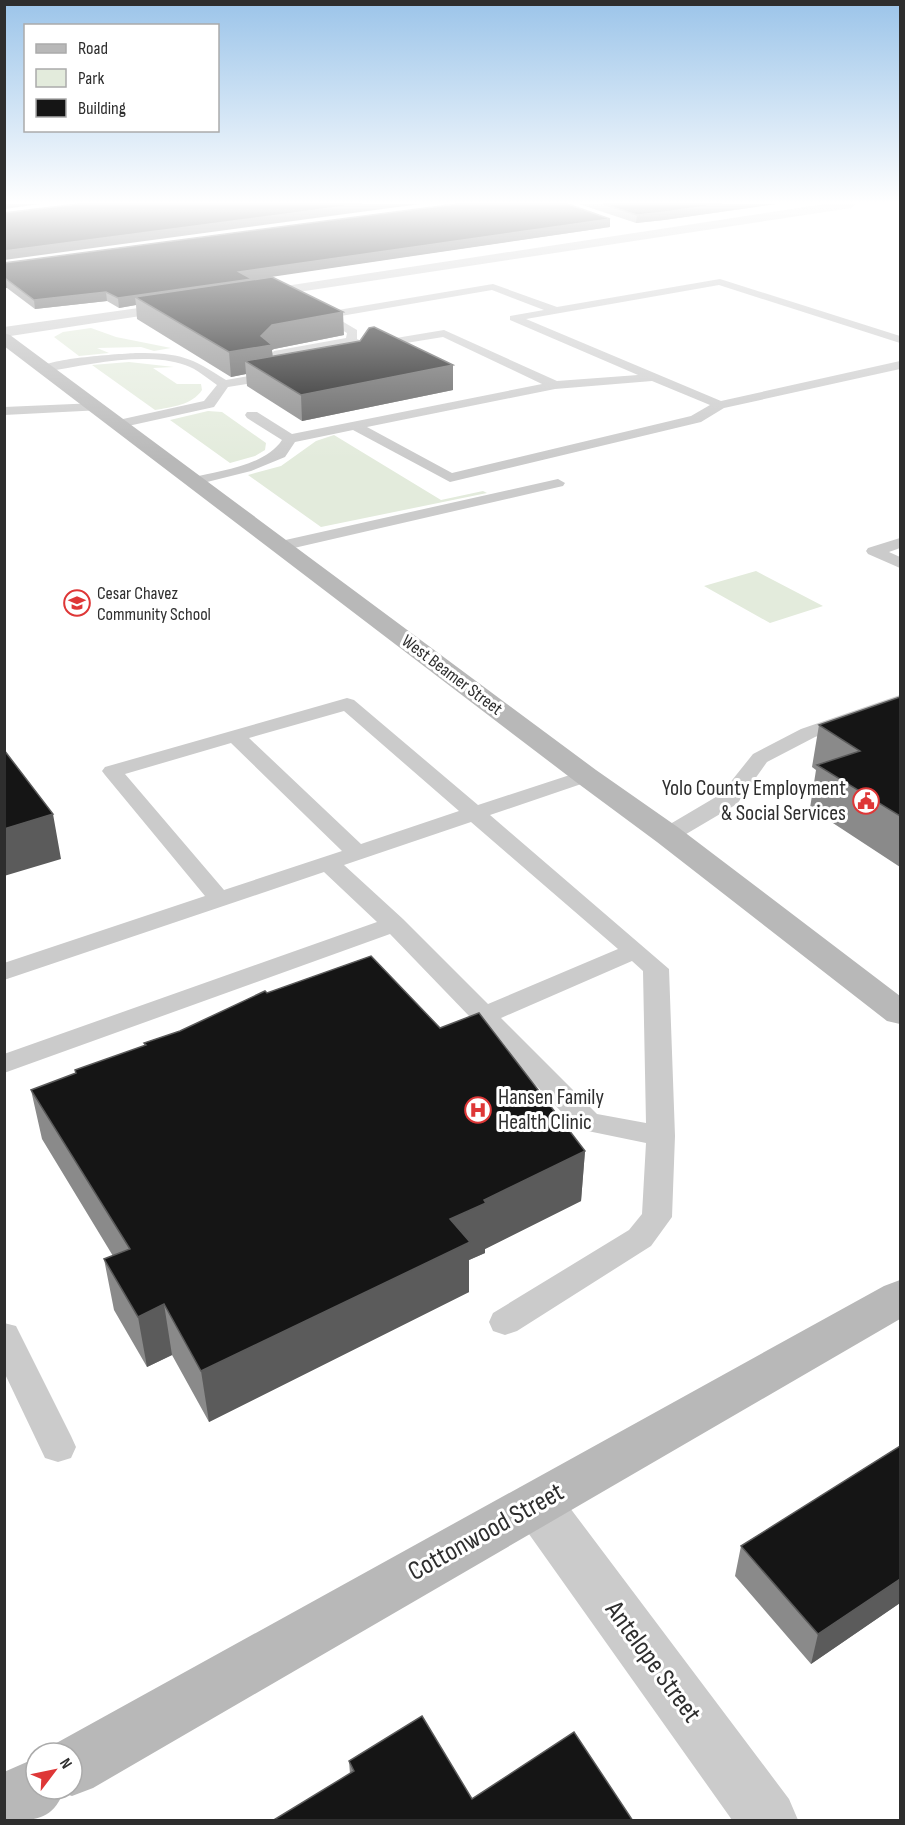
<svg xmlns="http://www.w3.org/2000/svg" width="905" height="1825" viewBox="0 0 905 1825" font-family="'Sofia Sans Condensed',sans-serif">
<rect width="100%" height="100%" fill="#fff"/>
<path fill="#e3ebdc" d="M 91,328 L 116,337 L 171,348 L 154,351 L 141,347 L 97,348 L 109,353 L 79,356 L 54,337 L 63,332 Z
M 129,362 L 174,367 L 153,368 L 177,384 L 201,384 L 202,390 C 192,405 172,407 155,410 L 92,365 Z
M 208,411 L 222,412 L 266,443 L 265,450 L 255,456 L 230,463 L 170,420 Z
M 334,435 L 441,500 L 483,491 L 487,493 L 321,527 L 248,475 L 281,466 L 316,441 Z
M 756,571 L 823,606 L 770,623 L 704,586 Z"/>
<g fill="none" stroke-linecap="round" stroke-linejoin="round">
<path fill="#cbcbcb" fill-rule="evenodd" d="M 720,279 L 900,336 L 900,343 L 719,285 L 526,319 L 721,401 L 900,361 L 900,369 L 724,408 L 701,422 L 450,482 L 353,430 L 295,442 L 285,457 L 251,471 L 195,485 L 188,481 L 190,478 C 219,471 265,466 282,440 L 247,418 L 245,415 L 247,412 L 257,412 L 292,434 L 542,384 L 443,337 L 363,350 L 350,345 L 282,357 L 279,360 L 296,372 L 290,376 L 267,363 L 265,360 L 274,351 L 346,338 L 347,333 L 320,317 L 320,313 L 493,284 L 557,307 ZM 492,290 L 544,310 L 510,316 L 510,320 L 638,375 L 557,381 L 444,330 L 366,343 L 357,339 L 357,330 L 335,317 ZM 652,381 L 710,405 L 691,416 L 452,473 L 367,427 L 555,389 Z
M 137,353 C 181,353 190,357 226,380 L 277,371 L 283,375 L 277,379 L 228,387 L 214,407 L 119,428 L 112,424 L 114,421 L 204,401 L 217,385 C 207,378 197,369 185,365 C 145,351 86,365 45,372 L 39,368 C 50,358 119,354 137,353 Z
M 97,403 L 104,407 L 102,410 L 4,415 L 4,407 Z
M 558,479 L 565,483 L 563,486 L 281,551 L 273,546 L 281,541 Z
M 900,538 L 900,548 L 889,552 L 900,557 L 900,568 L 868,554 L 866,551 L 868,548 Z
M 900,695 L 900,707 L 815,737 L 767,762 L 737,804 L 676,840 L 668,842 L 660,840 L 657,835 L 660,830 L 721,794 L 753,754 L 801,729 Z
M 347,698 L 354,700 L 478,805 L 579,772 L 586,770 L 593,772 L 597,776 L 593,780 L 490,815 L 669,969 L 675,1136 L 672,1217 L 651,1246 L 517,1331 L 505,1335 L 493,1331 L 489,1322 L 493,1313 L 629,1230 L 642,1214 L 646,1143 L 578,1129 L 390,934 L 4,1073 L 4,1054 L 377,922 L 324,872 L 4,980 L 4,963 L 205,896 L 105,775 L 102,771 L 105,767 ZM 344,711 L 459,811 L 361,844 L 249,738 ZM 231,743 L 342,851 L 224,890 L 125,774 ZM 471,822 L 618,949 L 488,1004 L 403,919 L 344,865 ZM 632,961 L 643,971 L 646,1123 L 597,1114 L 501,1018 Z
M 4,1323 L 16,1326 L 71,1436 L 76,1447 L 71,1458 L 58,1462 L 45,1458 L 4,1372 Z"/>
<path fill="#cbcbcb" fill-rule="evenodd" d="M 825,204 L 857,204 L 851,208 L 252,299 L 245,295 L 252,291 Z
M 181,302 L 188,306 L 186,309 L 4,337 L 4,327 Z
M 537,1481 L 555,1488 L 789,1799 L 798,1820 L 732,1820 L 519,1520 L 512,1504 L 519,1488 Z"/>
<path fill="#b8b8b8" fill-rule="evenodd" d="M 4,333 L 10,335 L 596,770 L 679,828 L 900,996 L 900,1024 L 887,1021 L 657,842 L 576,782 L 4,346 Z
M 900,1280 L 900,1319 L 93,1788 L 72,1796 L 63,1793 C 51,1822 33,1820 4,1820 L 4,1772 L 36,1758 L 36,1789 L 72,1789 L 72,1753 L 49,1753 L 51,1746 L 884,1286 Z"/>
</g>
<path fill="#8a8a8a" d="M 579,204 L 776,204 L 664,220 L 636,223 Z
M 610,227 L 252,279 L 344,335 L 274,349 L 272,350 L 273,356 L 453,390 L 302,421 L 247,386 L 246,374 L 231,377 L 137,319 L 136,305 L 119,308 L 107,301 L 35,309 L 7,288 L 4,288 L 4,263 Z
M 900,697 L 900,867 L 810,808 L 816,770 L 812,767 L 819,725 Z
M 267,993 L 440,1028 L 585,1151 L 581,1201 L 485,1249 L 485,1253 L 469,1260 L 469,1292 L 209,1422 L 172,1355 L 147,1367 L 114,1310 L 104,1259 L 113,1256 L 42,1139 L 31,1090 L 76,1074 L 145,1046 L 144,1043 L 180,1031 Z
M 900,1446 L 900,1603 L 811,1664 L 735,1576 L 741,1546 Z
M 349,1761 L 472,1799 L 272,1821 L 350,1774 Z"/>
<path fill="#5b5b5b" d="M 4,204 L 40,204 L 4,209 Z
M 362,204 L 420,204 L 4,260 L 4,251 Z
M 722,204 L 776,204 L 664,220 L 636,223 L 637,215 Z
M 610,219 L 610,227 L 135,297 L 136,305 L 119,308 L 118,298 L 239,272 Z
M 4,279 L 6,279 L 7,288 L 4,288 Z
M 106,292 L 107,301 L 35,309 L 34,300 Z
M 343,312 L 344,335 L 274,349 L 272,350 L 273,369 L 245,361 L 246,374 L 231,377 L 229,352 L 261,336 L 272,325 Z
M 453,365 L 453,390 L 302,421 L 301,395 Z
M 53,814 L 61,859 L 4,876 L 4,829 Z
M 585,1151 L 581,1201 L 485,1249 L 485,1253 L 469,1260 L 469,1292 L 209,1422 L 201,1371 L 450,1219 L 484,1200 Z
M 164,1304 L 172,1355 L 147,1367 L 138,1317 Z
M 900,1579 L 900,1603 L 811,1664 L 818,1634 Z"/>
<path fill="#151515" stroke="#5b5b5b" stroke-width="1.5" d="M 77,204 L 362,204 L 4,251 L 4,213 Z
M 456,204 L 568,204 L 610,219 L 239,272 L 252,279 L 118,298 L 106,292 L 34,300 L 6,279 L 4,279 L 4,263 Z
M 603,204 L 722,204 L 665,212 L 637,215 Z
M 272,277 L 343,312 L 272,325 L 261,336 L 272,345 L 229,352 L 135,297 Z
M 374,327 L 453,365 L 301,395 L 245,361 L 360,341 L 369,328 Z
M 900,697 L 900,816 L 817,765 L 860,751 L 819,725 Z
M 4,750 L 53,814 L 4,829 Z
M 371,956 L 440,1028 L 479,1013 L 585,1151 L 484,1200 L 486,1203 L 450,1219 L 470,1242 L 201,1371 L 164,1304 L 138,1317 L 104,1259 L 130,1249 L 31,1090 L 76,1073 L 75,1070 L 146,1045 L 144,1043 L 180,1031 L 265,991 L 267,993 Z
M 900,1446 L 900,1579 L 818,1634 L 741,1546 Z
M 422,1716 L 472,1799 L 574,1732 L 633,1821 L 272,1821 L 354,1771 L 349,1761 Z"/>
<linearGradient id="sky" x2="0" y2="1"><stop stop-color="#9bc4e9"/><stop offset="0.44" stop-color="#fff"/><stop offset="1" stop-color="#fff" stop-opacity="0"/></linearGradient>
<rect width="905" height="460" fill="url(#sky)"/>
<defs>
<g id="school-ring" transform="scale(1.35)"><circle r="9.5" fill="#fff" stroke="#de3737" stroke-width="1.5"/><path d="M0-5L7-2L0 1L-7-2ZM-4 1L0 2.5L4 1V4Q0 6-4 4Z" fill="#de3737"/></g>
<g id="civic-ring" transform="scale(1.35)"><circle r="9.5" fill="#fff" stroke="#de3737" stroke-width="1.5"/><path d="M-.6-6.5H3V-4.5H.6V-3L4-1V1h2V6H-6V1h2V-1L-.6-3ZM-1.2 2.5V6h2.4V2.5Z" fill="#de3737"/></g>
<g id="hospital-ring" transform="scale(1.35)"><circle r="9.5" fill="#fff" stroke="#de3737" stroke-width="1.5"/><path d="M-5-5h3v3.5h4V-5h3V5h-3V1.5h-4V5h-3Z" fill="#de3737"/></g>
</defs>
<g fill-rule="evenodd">
<use href="#school-ring" x="77" y="603"/>
<use href="#civic-ring" x="866" y="801"/>
<use href="#hospital-ring" x="478" y="1110"/>
</g>
<g text-anchor="middle" dominant-baseline="central" stroke-width="6" stroke-linejoin="round" paint-order="stroke">
<g font-size="18" fill="#2e2e2e" stroke="#fff" text-anchor="start">
<text x="97" y="593">Cesar Chavez<tspan x="97" dy="21">Community School</tspan></text>
</g>
<g font-size="18" fill="#2e2e2e" stroke="#fff">
<text transform="translate(452 675) rotate(37)">West Beamer Street</text>
</g>
<g font-size="22" fill="#2e2e2e" stroke="#fff" text-anchor="end">
<text x="846" y="788">Yolo County Employment<tspan x="846" dy="25">&amp; Social Services</tspan></text>
<text x="498" y="1097" text-anchor="start">Hansen Family<tspan x="498" dy="25">Health Clinic</tspan></text>
</g>
<g font-size="27" fill="#2e2e2e" stroke="#fff">
<text transform="translate(486 1532) rotate(-29)">Cottonwood Street</text>
<text transform="translate(653 1662) rotate(54)">Antelope Street</text>
</g>
</g>
<rect width="905" height="1825" fill="none" stroke="#2e2e2e" stroke-width="12"/>
<rect x="24" y="24" width="195" height="108" fill="#ffffff" stroke="#ababab" stroke-width="1.5"/>
<rect x="36" y="44" width="30" height="9" fill="#b8b8b8" stroke="#ababab" stroke-width="1.5"/>
<text x="78" y="54" font-size="18" fill="#2e2e2e">Road</text>
<rect x="36" y="69" width="30" height="18" fill="#e3ebdc" stroke="#ababab" stroke-width="1.5"/>
<text x="78" y="84" font-size="18" fill="#2e2e2e">Park</text>
<rect x="36" y="99" width="30" height="18" fill="#151515" stroke="#ababab" stroke-width="1.5"/>
<text x="78" y="114" font-size="18" fill="#2e2e2e">Building</text>
<g transform="translate(54 1771) rotate(58)"><circle r="28" fill="#ffffff" stroke="#ababab" stroke-width="1.5"/>
<path d="M0-4.5L10 22L0 15L-10 22Z" fill="#de3737"/>
<text y="-9" font-size="16" font-weight="bold" text-anchor="middle" fill="#2e2e2e">N</text>
</g>
</svg>
